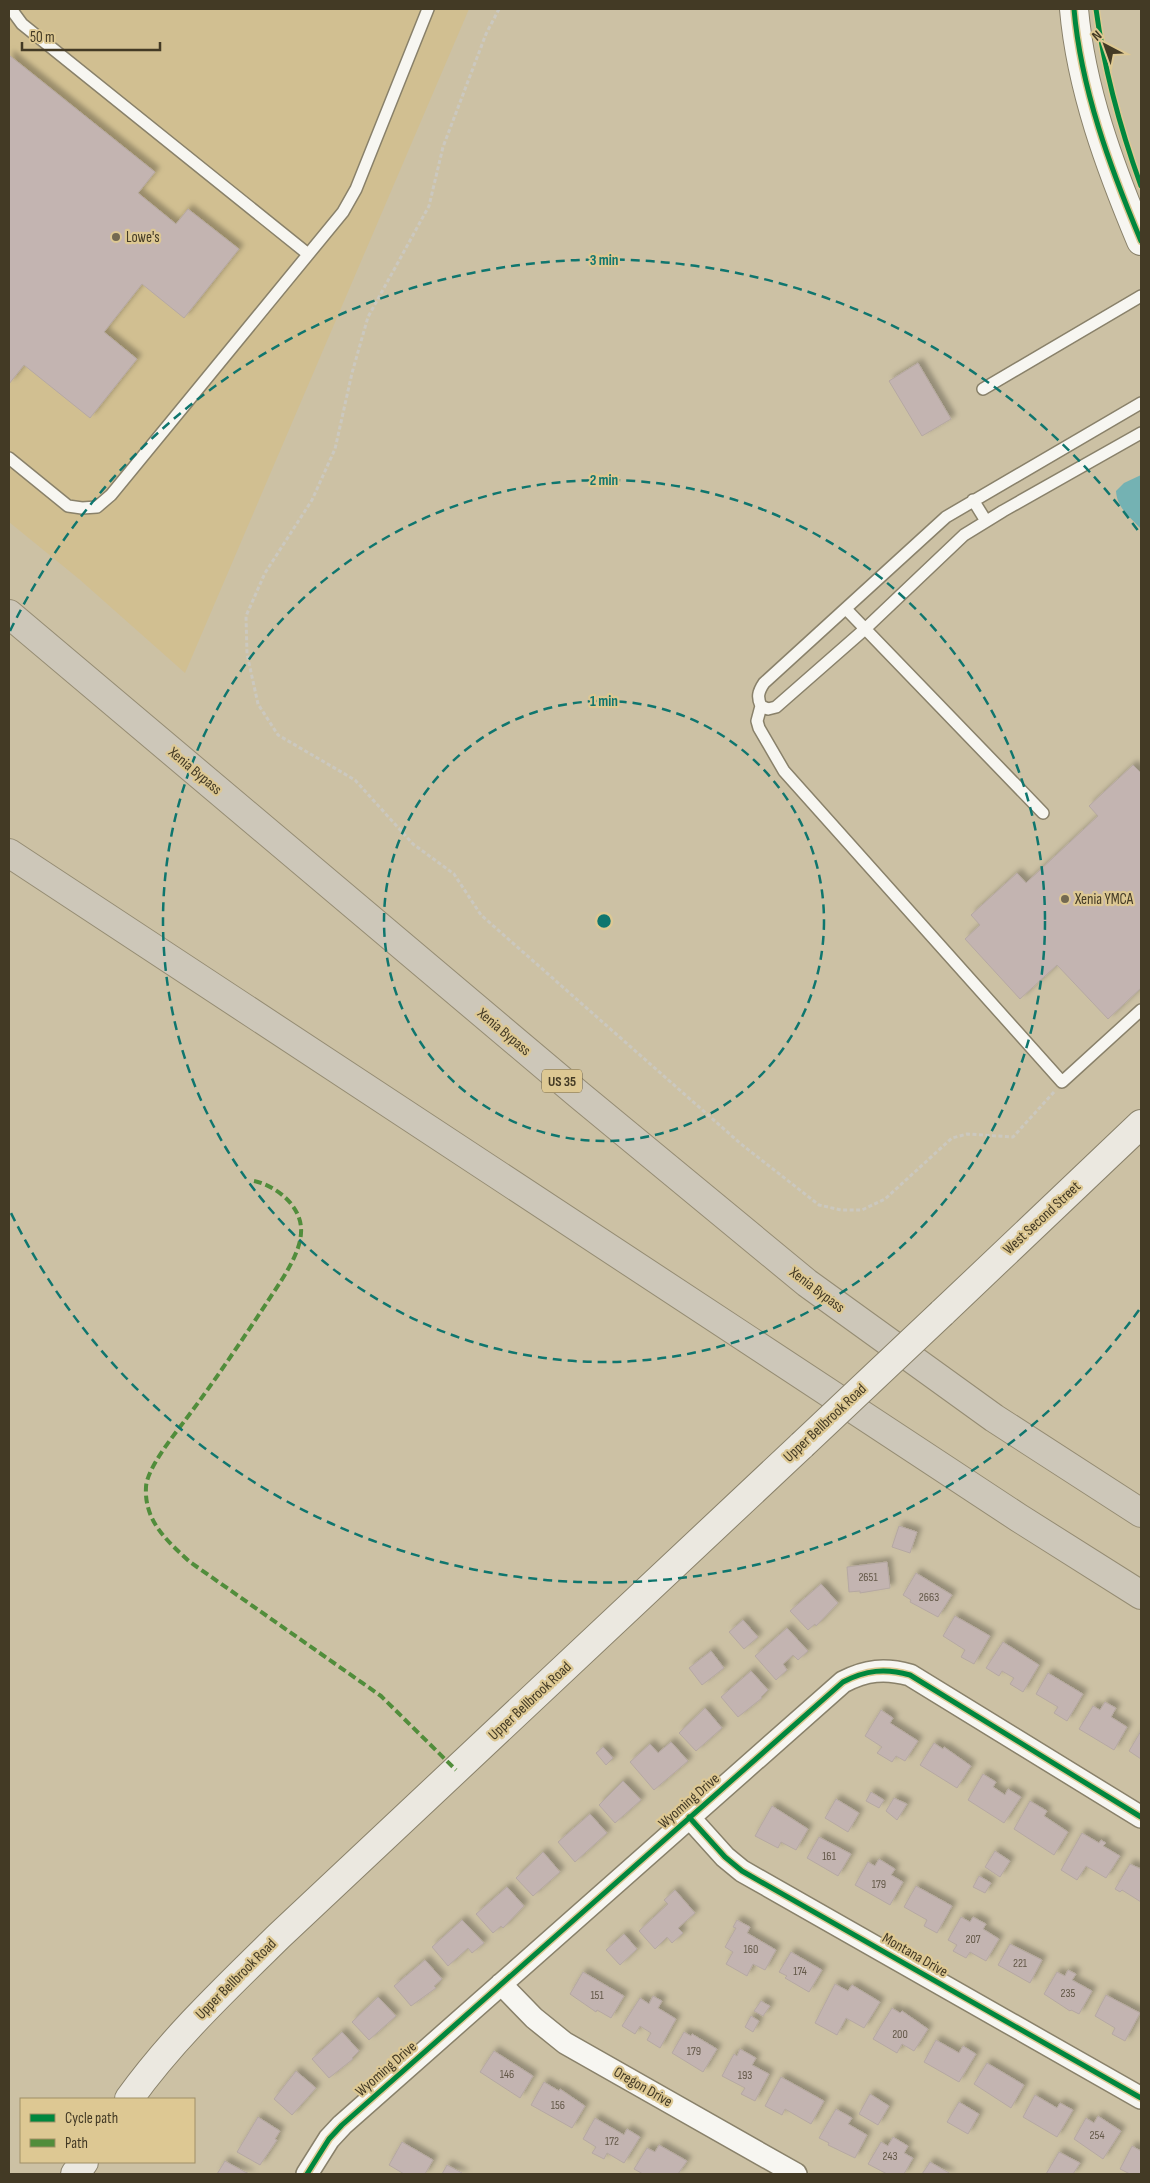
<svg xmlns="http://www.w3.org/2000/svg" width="1150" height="2183" viewBox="0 0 1150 2183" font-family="'Sofia Sans Condensed',sans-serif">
<defs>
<filter id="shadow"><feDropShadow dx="4.5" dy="-4.5" stdDeviation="2.5" flood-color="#0004"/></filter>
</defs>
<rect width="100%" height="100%" fill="#ccc1a4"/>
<path fill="#d1bf91" d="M 9,9 L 469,9 L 185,673 L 79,579 L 9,522 Z"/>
<path fill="#74b2b3" d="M 1141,475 L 1141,529 C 1130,517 1117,508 1116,491 L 1124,483 Z"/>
<path fill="#c3b4b1" stroke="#b5a8a2" filter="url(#shadow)" d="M 9,55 L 155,172 L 138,193 L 176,224 L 188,209 L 239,249 L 184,318 L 142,284 L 104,332 L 137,359 L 90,418 L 24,365 L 9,384 Z
M 918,363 L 951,419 L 922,436 L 889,381 Z
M 1133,765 L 1141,773 L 1141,988 L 1108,1019 L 1057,965 L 1020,999 L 965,939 L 980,925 L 971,915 L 1017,873 L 1026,883 L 1098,816 L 1089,806 Z
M 899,1526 L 917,1532 L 910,1553 L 892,1547 Z
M 887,1562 L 890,1588 L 860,1593 L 860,1591 L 849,1592 L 847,1567 Z
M 916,1573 L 952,1595 L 938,1617 L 910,1602 L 911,1600 L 903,1595 Z
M 821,1584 L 838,1603 L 816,1626 L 815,1624 L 808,1630 L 790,1611 Z
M 955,1616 L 990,1636 L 974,1664 L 961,1657 L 965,1650 L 943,1636 Z
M 743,1620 L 758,1637 L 744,1649 L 729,1632 Z
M 787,1628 L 808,1651 L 798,1660 L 793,1655 L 783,1664 L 787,1670 L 776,1680 L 755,1656 Z
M 1003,1642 L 1039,1665 L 1023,1692 L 1010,1684 L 1014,1678 L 1002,1671 L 999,1676 L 986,1668 Z
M 711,1651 L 724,1668 L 702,1685 L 689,1668 Z
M 751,1671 L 768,1690 L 761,1697 L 762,1698 L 738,1717 L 721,1697 Z
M 1048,1673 L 1083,1694 L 1067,1721 L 1054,1713 L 1058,1707 L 1036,1694 Z
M 1105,1702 L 1116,1708 L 1111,1717 L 1127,1727 L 1114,1750 L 1079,1729 L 1093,1706 L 1100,1710 Z
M 705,1708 L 722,1728 L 696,1751 L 679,1733 Z
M 881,1710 L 893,1718 L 890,1723 L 918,1741 L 905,1761 L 896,1756 L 892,1762 L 877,1753 L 882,1747 L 865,1736 Z
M 1141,1731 L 1141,1759 L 1129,1751 Z
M 671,1742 L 688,1761 L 654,1790 L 630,1762 L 650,1744 L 658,1753 Z
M 934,1743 L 943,1749 L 944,1747 L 971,1766 L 957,1788 L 920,1765 Z
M 603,1747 L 613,1758 L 606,1765 L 596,1753 Z
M 983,1774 L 996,1782 L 993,1787 L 1005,1795 L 1008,1789 L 1021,1797 L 1004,1823 L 968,1800 Z
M 623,1781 L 641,1800 L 615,1823 L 599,1805 Z
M 871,1792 L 884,1800 L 879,1808 L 866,1801 Z
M 894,1798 L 907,1804 L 897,1820 L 886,1811 Z
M 836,1799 L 859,1813 L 848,1832 L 825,1818 Z
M 1030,1801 L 1047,1811 L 1044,1816 L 1068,1832 L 1054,1855 L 1014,1829 Z
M 772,1806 L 808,1829 L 796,1850 L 781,1842 L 778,1848 L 755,1836 Z
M 590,1814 L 607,1833 L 575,1862 L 558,1842 Z
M 1082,1833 L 1099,1843 L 1101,1840 L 1106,1843 L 1103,1846 L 1120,1856 L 1106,1878 L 1086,1866 L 1077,1880 L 1061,1870 Z
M 819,1837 L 851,1854 L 838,1876 L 807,1858 Z
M 995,1851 L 1010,1861 L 1000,1877 L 985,1867 Z
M 543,1852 L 560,1872 L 533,1896 L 516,1878 Z
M 879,1859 L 895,1869 L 891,1875 L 903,1882 L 890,1905 L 855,1885 L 868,1862 L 875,1866 Z
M 1130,1864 L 1141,1869 L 1141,1902 L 1122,1890 L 1120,1892 L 1115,1889 Z
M 979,1876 L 991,1883 L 985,1893 L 973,1887 Z
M 916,1886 L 952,1906 L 937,1933 L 924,1926 L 927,1920 L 904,1907 Z
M 507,1887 L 524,1906 L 503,1928 L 501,1926 L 493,1933 L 476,1914 Z
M 675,1890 L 695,1913 L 678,1928 L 683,1933 L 672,1943 L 667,1937 L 655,1949 L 639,1931 L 668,1904 L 664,1900 Z
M 961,1917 L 970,1922 L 973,1917 L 986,1924 L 983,1929 L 999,1939 L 986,1961 L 970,1952 L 966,1958 L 953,1951 L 957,1945 L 948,1940 Z
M 462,1920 L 484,1943 L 472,1953 L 468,1948 L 448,1966 L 432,1947 Z
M 737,1920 L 750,1927 L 747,1933 L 776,1950 L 765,1970 L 753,1964 L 747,1976 L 726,1964 L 733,1952 L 725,1947 L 736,1928 L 733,1927 Z
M 624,1934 L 637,1949 L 620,1965 L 606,1950 Z
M 1010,1944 L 1042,1960 L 1030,1983 L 998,1965 Z
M 791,1952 L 822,1970 L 809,1992 L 785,1978 L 787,1976 L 779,1972 Z
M 425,1960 L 442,1979 L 434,1986 L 436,1988 L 411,2006 L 394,1986 Z
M 1068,1970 L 1076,1974 L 1072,1980 L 1092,1991 L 1079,2014 L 1071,2010 L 1070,2011 L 1044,1994 L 1057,1972 L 1065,1976 Z
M 583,1972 L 624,1996 L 611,2018 L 597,2010 L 596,2012 L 570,1994 Z
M 835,1984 L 848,1991 L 852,1985 L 880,2002 L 864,2028 L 846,2018 L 837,2035 L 815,2023 Z
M 1106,1995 L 1140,2013 L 1125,2041 L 1112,2034 L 1115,2028 L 1095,2016 Z
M 653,1996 L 662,2001 L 658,2008 L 676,2019 L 660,2048 L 647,2040 L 651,2033 L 640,2026 L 635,2034 L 622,2026 L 640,1998 L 649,2004 Z
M 378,1997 L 396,2016 L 369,2040 L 352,2022 Z
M 761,2001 L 770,2006 L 763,2016 L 754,2011 Z
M 892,2008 L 900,2013 L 902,2011 L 928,2029 L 914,2051 L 902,2044 L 897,2053 L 873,2039 Z
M 751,2016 L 759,2021 L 753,2032 L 745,2027 Z
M 342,2032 L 359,2051 L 352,2058 L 353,2059 L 329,2078 L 312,2059 Z
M 684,2032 L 691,2036 L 692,2034 L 717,2049 L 703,2072 L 672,2053 Z
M 936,2040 L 959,2053 L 963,2046 L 976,2054 L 959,2082 L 924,2062 Z
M 740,2049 L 756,2058 L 752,2065 L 769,2074 L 755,2101 L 741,2094 L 745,2088 L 722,2076 L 734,2054 L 737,2056 Z
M 494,2051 L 533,2076 L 520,2098 L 480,2072 Z
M 987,2063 L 1024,2085 L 1011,2108 L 974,2084 Z
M 296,2071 L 316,2088 L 292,2115 L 274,2099 Z
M 781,2077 L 824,2101 L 811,2124 L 785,2109 L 782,2115 L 765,2106 Z
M 544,2082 L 559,2091 L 560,2089 L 585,2106 L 572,2128 L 531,2105 Z
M 870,2094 L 889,2106 L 878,2125 L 859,2114 Z
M 1035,2095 L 1057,2108 L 1060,2103 L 1073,2110 L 1057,2137 L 1023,2117 Z
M 959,2102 L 979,2114 L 968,2134 L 947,2122 Z
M 836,2109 L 852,2118 L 848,2124 L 867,2135 L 855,2158 L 828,2145 L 829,2143 L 819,2138 Z
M 1098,2116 L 1121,2131 L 1103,2159 L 1074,2139 L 1086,2118 L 1094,2123 Z
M 258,2117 L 280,2131 L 275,2139 L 277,2140 L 260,2165 L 237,2152 Z
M 595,2118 L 624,2135 L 627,2129 L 640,2137 L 624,2163 L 607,2153 L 604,2159 L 592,2153 L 596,2147 L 583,2139 Z
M 893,2137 L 908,2146 L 904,2153 L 913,2158 L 904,2174 L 887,2174 L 868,2164 L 881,2142 L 888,2146 Z
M 402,2142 L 433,2160 L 425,2174 L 404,2174 L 389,2165 Z
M 659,2145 L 687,2161 L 678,2174 L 643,2174 L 634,2169 L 647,2148 L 655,2152 Z
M 1132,2146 L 1141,2151 L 1141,2174 L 1130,2174 L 1120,2169 Z
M 1059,2152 L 1080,2163 L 1073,2174 L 1046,2174 Z
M 225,2161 L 245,2172 L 250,2174 L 217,2174 Z
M 930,2162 L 951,2174 L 922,2174 Z
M 447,2165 L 464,2174 L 442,2174 Z"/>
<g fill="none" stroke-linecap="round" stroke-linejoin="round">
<g stroke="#89816a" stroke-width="14">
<path id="service" d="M 11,9 L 22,24 L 308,254
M 983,389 L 1141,296
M 1141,403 L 946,517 L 764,683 C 758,692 757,697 761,706 L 768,709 L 776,707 L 865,629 L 964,535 L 1003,511 L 1141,433
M 9,458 L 68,506 L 82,508 L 97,507 L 111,495 L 343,212 L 356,189 L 428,9
M 973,500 L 986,521
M 846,609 L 1043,813
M 761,706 L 757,721 L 759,728 L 784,771 L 1062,1082 L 1141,1010"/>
</g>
<g stroke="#89816a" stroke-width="24">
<path id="minor" d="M 689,1817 L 725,1857 L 742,1871 L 1141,2098
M 501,1984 L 534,2018 L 565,2043 L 796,2174
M 307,2174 L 329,2139 L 342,2125 L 843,1682 C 866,1670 885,1668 910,1675 L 1141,1817"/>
</g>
<g stroke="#89816a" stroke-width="30">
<path id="tertiary" d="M 1074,9 C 1081,89 1110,167 1141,241"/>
</g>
<g stroke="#89816a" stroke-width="30">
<path id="secondary" d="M 942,1313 L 1141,1124
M 129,2099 C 172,2039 226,1988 279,1936 L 802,1445
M 75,2174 L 84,2162"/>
</g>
<g stroke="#958c73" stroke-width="30">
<path id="motorway" d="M 9,614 L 578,1094 L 807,1283 L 994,1418 L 1141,1513
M 9,853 L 1019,1518 L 1141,1595"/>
</g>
<path stroke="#cbc8bf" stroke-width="3" stroke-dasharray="4 2.5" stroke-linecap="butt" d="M 499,9 L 486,34 L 443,147 L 429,206 L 368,317 L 352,373 L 335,449 L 312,500 L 265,573 L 246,616 L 247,654 L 258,704 L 278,735 L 355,780 L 413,844 L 454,874 L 481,915 L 741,1144 L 819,1205 L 841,1210 L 862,1210 L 885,1199 L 952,1138 L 967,1134 L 1013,1137 L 1054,1092"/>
<use href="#service" stroke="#f7f6f1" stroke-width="11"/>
<use href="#minor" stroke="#f7f6f1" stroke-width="21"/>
<use href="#tertiary" stroke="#f7f6f1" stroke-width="28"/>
<use href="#secondary" stroke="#ebe8e0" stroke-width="28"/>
<use href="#motorway" stroke="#cdc7b9" stroke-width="28"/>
<g stroke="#89816a" stroke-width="30" stroke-linecap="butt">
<path id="secondary-bridge" d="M 802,1445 L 942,1313"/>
</g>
<use href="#secondary-bridge" stroke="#ebe8e0" stroke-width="28"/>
<path stroke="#518d3b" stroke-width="4" stroke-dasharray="8 4" stroke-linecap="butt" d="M 254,1181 C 277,1186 303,1207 301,1233 C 300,1256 278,1285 266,1304 C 240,1343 214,1382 186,1419 C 174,1435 147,1468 146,1487 C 144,1521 167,1541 190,1562 L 381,1696 L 456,1770"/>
<g stroke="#ddc893" stroke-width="8">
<path id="cycleway" d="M 1074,9 C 1081,89 1110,167 1141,241
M 1096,9 C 1104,69 1120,128 1141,186
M 689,1817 L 725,1857 L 742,1871 L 1141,2098
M 307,2174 L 329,2139 L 342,2125 L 843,1682 C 866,1670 885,1668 910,1675 L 1141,1817"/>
</g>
<use href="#cycleway" stroke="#00873e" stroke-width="5"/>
</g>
<g fill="none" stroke="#0f766e" stroke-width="2.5" stroke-dasharray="9 6">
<circle cx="604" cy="921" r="220"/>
<circle cx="604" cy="921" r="441"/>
<path d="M1139 1310A661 661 0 0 1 10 1211M10 631A661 661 0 0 1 1139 532"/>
</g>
<g fill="#736951" stroke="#ddc893" stroke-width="2">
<circle cx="116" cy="237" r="5"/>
<circle cx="1065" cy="899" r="5"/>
</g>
<g text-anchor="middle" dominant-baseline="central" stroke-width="4.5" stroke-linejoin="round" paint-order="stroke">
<g font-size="12" fill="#635848">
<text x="868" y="1577">2651</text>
<text x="929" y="1597">2663</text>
<text x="829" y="1856">161</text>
<text x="879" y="1884">179</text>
<text x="973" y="1939">207</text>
<text x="751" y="1949">160</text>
<text x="1020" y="1963">221</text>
<text x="800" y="1971">174</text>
<text x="1068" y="1993">235</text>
<text x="597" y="1995">151</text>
<text x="900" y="2034">200</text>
<text x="694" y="2051">179</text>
<text x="507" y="2074">146</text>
<text x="745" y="2075">193</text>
<text x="558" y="2105">156</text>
<text x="1097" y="2135">254</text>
<text x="612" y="2141">172</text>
<text x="890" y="2156">243</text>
</g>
<rect fill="#ddc893" stroke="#716546" stroke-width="1" x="542" y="1069.5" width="40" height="23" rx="4"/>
<g font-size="14" font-weight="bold" fill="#433a25">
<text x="562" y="1081">US 35</text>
</g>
<g font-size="15" fill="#433a25" stroke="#ddc893" text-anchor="start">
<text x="126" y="237">Lowe's</text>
<text x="1075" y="899">Xenia YMCA</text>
</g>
<g font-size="15" fill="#433a25" stroke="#ddc893">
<text transform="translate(195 771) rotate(40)">Xenia Bypass</text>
<text transform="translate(504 1032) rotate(40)">Xenia Bypass</text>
<text transform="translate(1042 1218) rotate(-43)">West Second Street</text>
<text transform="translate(817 1290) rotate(37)">Xenia Bypass</text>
<text transform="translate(825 1423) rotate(-43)">Upper Bellbrook Road</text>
<text transform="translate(530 1701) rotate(-43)">Upper Bellbrook Road</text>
<text transform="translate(689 1801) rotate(-41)">Wyoming Drive</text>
<text transform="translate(915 1955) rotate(30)">Montana Drive</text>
<text transform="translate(236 1979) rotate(-45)">Upper Bellbrook Road</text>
<text transform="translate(386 2069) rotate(-41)">Wyoming Drive</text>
<text transform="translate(643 2087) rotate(30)">Oregon Drive</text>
</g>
</g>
<circle cx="604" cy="921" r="8" fill="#0f766e" stroke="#ddc893" stroke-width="2.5"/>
<g font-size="15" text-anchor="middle" font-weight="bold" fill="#0f766e" stroke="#ddc893" stroke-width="4.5" stroke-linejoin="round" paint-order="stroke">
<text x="604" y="265">3 min</text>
<text x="604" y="485">2 min</text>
<text x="604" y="706">1 min</text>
</g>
<rect width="1150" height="2183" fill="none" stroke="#433a25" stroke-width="20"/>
<rect x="20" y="2098" width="175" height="65" fill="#ddc893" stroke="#9f8f67"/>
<rect x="30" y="2114" width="25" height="8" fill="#00873e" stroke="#9f8f67"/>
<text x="65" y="2123" font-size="15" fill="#433a25">Cycle path</text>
<rect x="30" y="2139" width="25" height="8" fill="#518d3b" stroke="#9f8f67"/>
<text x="65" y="2148" font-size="15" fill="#433a25">Path</text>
<g transform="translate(1105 45) rotate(319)" stroke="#ddc893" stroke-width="4" paint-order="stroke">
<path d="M0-4L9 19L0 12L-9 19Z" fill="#433a25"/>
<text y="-8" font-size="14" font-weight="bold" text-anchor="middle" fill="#433a25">N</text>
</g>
<path d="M22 42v8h138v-8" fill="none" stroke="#433a25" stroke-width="2.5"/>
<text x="30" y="42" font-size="15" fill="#433a25" stroke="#ddc893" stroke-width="4" paint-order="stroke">50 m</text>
</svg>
